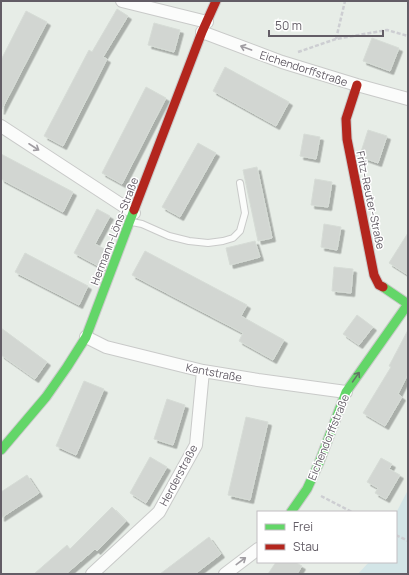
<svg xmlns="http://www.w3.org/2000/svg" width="409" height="575" viewBox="0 0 409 575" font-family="Manrope,sans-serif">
<defs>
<filter id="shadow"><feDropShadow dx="3.5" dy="3.5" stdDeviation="0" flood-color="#0004"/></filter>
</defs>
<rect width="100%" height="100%" fill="#e7ede7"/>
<path fill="#d3e5e7" d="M 408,490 L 408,574 L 358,574 L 369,562 L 396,562 L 396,513 Z"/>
<path fill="#d2d6d2" stroke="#d6dcd6" filter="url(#shadow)" d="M 117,9 L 128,16 L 103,57 L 107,59 L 63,146 L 44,136 L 89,50 L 92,52 Z
M 26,11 L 47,22 L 1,111 L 1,60 Z
M 154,23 L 180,30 L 174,52 L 148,45 Z
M 372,38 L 399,48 L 390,71 L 363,61 Z
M 225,67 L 289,102 L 276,126 L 213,91 Z
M 146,87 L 166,98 L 122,184 L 102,173 Z
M 368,130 L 387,136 L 378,163 L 361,157 L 360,155 Z
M 304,134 L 320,137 L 316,159 L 300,156 Z
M 198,143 L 216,153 L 180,217 L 162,207 Z
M 1,154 L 73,192 L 63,212 L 1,179 Z
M 257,167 L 272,238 L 258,241 L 243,170 Z
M 315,179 L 332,182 L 328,207 L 311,205 Z
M 97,209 L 110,216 L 95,244 L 108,251 L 102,268 L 74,253 Z
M 324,224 L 341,227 L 337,250 L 321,247 Z
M 408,233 L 408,275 L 389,263 Z
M 255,241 L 260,257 L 230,265 L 226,248 Z
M 145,251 L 247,305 L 241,316 L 284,340 L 273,360 L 239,341 L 243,333 L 132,275 Z
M 25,253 L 88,286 L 79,305 L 15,272 Z
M 334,267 L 353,269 L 351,293 L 332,291 Z
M 357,315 L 373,327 L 359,345 L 343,334 Z
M 1,328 L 47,362 L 35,379 L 1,355 Z
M 408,330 L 408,374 L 398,394 L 402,397 L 385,426 L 363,413 L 391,367 L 389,366 Z
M 84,381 L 104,389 L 76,455 L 56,446 Z
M 167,399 L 185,405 L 173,445 L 154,439 Z
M 246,417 L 268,422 L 250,500 L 228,495 Z
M 150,457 L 167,467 L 146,503 L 130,493 Z
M 381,458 L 392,464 L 389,469 L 400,475 L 386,499 L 375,493 L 378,488 L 367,482 Z
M 27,475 L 39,493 L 1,518 L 1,492 Z
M 112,507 L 126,521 L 97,551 L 95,549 L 66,574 L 34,574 L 67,545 L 70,549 Z
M 209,537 L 221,554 L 195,574 L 160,574 Z
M 276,562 L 295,562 L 302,566 L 297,574 L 268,574 Z"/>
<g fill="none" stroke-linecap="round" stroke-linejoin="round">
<g stroke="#c9cac9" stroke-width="8">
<path id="lane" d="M 132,222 L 142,224 L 169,236 L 189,241 L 208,243 L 223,241 L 233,238 L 240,231 L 245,213 L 240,183"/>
</g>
<g stroke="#c9cac9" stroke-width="14">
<path id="street" d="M 122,1 L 207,22
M 202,32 L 282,62 L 357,85 L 408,99
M 1,126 L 134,213
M 86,337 L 106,347 L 203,371 L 258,380 L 346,392
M 92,574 L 159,512 L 196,445 L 203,371
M 225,574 L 258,549"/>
</g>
<g stroke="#cacaca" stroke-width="11">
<path id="fast" d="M 1,450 L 46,397 L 67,367 L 86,337 L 134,210
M 291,512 L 307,489 L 319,463 L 346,392 L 408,304 L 383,287"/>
</g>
<g stroke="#cacaca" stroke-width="11">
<path id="jam" d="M 357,85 L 346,119 L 347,139 L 374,275 L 379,285 L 383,287
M 134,210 L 202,32 L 216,1"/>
</g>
<path stroke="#cdced2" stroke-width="2.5" stroke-dasharray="4 2" stroke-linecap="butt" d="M 336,39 L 345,1
M 298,52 L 336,39 L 387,30 L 408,36
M 321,496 L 352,512
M 396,535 L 408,541"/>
<use href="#lane" stroke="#fbfcfb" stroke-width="6"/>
<use href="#street" stroke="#fbfcfb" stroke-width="12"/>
<use href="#fast" stroke="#63d668" stroke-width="9"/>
<use href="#jam" stroke="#b3261e" stroke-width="9"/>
</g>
<defs><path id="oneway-shaft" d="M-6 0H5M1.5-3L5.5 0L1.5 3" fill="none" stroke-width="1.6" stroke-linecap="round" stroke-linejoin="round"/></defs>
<g stroke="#a09da2">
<use href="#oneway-shaft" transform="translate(246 48) rotate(-160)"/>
<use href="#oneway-shaft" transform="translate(34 147) rotate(33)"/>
<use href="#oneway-shaft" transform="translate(241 561) rotate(-37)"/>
</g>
<use stroke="#637566" href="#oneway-shaft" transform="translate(356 377) rotate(-55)"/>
<g text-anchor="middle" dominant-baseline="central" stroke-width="3" stroke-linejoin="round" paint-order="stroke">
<g font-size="11" fill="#635d66" stroke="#fff">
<text transform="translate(304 68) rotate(18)">Eichendorffstraße</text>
<text transform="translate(371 200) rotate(78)">Fritz-Reuter-Straße</text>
<text transform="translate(114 231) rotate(-69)">Hermann-Löns-Straße</text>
<text transform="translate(214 372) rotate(11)">Kantstraße</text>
<text transform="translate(328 437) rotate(-68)">Eichendorffstraße</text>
<text transform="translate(178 475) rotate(-62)">Herderstraße</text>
</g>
</g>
<rect width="409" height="575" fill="none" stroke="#635d66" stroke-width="4"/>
<rect x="257" y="511" width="140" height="52" fill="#ffffff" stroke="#c1bec2"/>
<rect x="265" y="524" width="20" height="6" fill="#63d668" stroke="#c1bec2"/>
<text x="293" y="531" font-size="12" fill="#635d66">Frei</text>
<rect x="265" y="544" width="20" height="6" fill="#b3261e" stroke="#c1bec2"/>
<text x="293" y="551" font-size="12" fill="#635d66">Stau</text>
<path d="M269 30v6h114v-6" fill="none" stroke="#635d66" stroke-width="2"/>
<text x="275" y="30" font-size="12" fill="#635d66" stroke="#ffffff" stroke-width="3" paint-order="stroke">50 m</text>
</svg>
